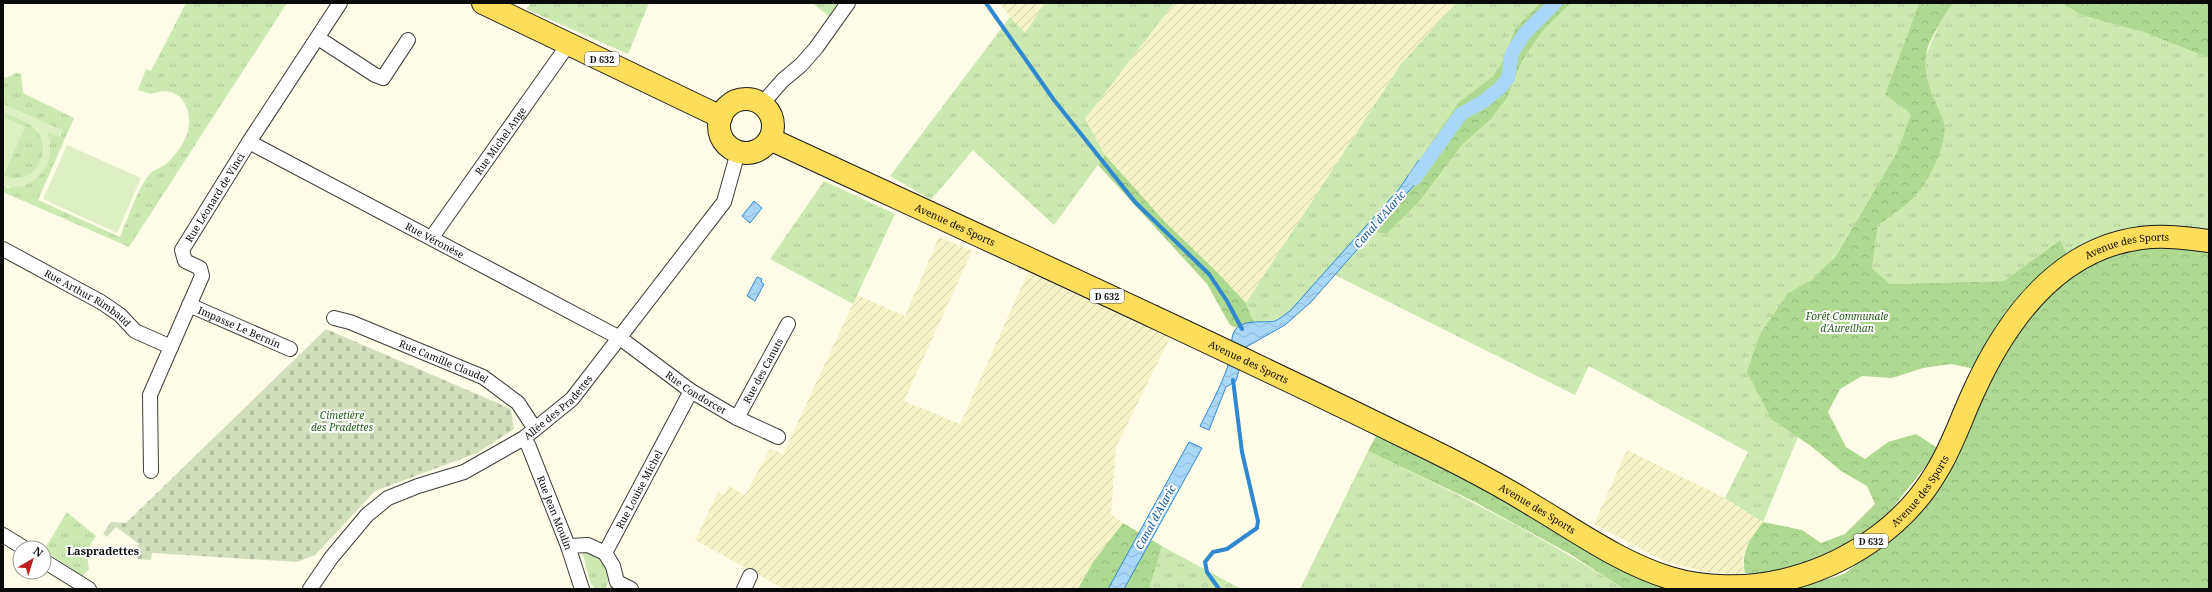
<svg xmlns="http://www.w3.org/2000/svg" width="2212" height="592" viewBox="0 0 2212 592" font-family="'Noto Serif',serif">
<defs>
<pattern id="farmland-furrows" width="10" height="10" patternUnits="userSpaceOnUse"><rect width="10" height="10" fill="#f5f3c7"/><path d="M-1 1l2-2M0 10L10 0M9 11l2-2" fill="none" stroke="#d1cfaa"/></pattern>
<pattern id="grass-tufts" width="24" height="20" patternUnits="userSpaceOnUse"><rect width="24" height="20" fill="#cbe9b1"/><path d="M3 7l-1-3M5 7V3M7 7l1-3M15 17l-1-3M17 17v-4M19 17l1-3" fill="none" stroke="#adc697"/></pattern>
<pattern id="forest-crowns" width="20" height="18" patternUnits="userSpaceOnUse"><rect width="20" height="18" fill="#adda90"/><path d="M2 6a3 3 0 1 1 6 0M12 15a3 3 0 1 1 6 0" fill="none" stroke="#94ba7b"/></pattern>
<pattern id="cemetery-stones" width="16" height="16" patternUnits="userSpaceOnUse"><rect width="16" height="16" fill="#d1dfba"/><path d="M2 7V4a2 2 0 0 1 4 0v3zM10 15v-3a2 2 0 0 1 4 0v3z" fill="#b2be9f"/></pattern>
<pattern id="water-waves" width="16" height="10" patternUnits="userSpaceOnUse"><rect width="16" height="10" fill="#aad7f8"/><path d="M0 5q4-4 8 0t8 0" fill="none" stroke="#91b7d3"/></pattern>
</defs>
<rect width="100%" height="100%" fill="#fffce7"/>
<path fill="url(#farmland-furrows)" d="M 999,3 L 1045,3 L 1025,33 L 1010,17 Z
M 1174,3 L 1456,3 L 1401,64 L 1246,303 L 1217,272 L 1165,222 L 1105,155 L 1085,119 Z
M 939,237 L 972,251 L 904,401 L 960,424 L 1029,270 L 1171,336 L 1116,447 L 1111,514 L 1123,523 L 1093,562 L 1078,589 L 784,589 L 695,540 L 718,492 L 724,495 L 729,486 L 745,495 L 770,449 L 783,454 L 857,295 L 905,316 Z
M 1627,450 L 1725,498 L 1763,522 L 1746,547 L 1742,561 L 1745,573 L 1735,574 L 1705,572 L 1664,561 L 1594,524 Z"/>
<path fill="url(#grass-tufts)" d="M 186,3 L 287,3 L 129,247 L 3,192 L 3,185 L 8,188 L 30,183 L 50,143 L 47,132 L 62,131 L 3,104 L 3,76 L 6,78 L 16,73 L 21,74 L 23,93 L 74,118 L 38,200 L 120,237 C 127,220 138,189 148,176 C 152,170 161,168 166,164 C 174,157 182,146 186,137 C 196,111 181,82 151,94 L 138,90 L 146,69 L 151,71 Z
M 531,3 L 649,3 L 628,54 L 526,9 Z
M 812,3 L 842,3 L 830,17 Z
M 1045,3 L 1174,3 L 1085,119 L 1105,155 L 1054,225 L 973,150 L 931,200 L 890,176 L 1010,17 L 1025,33 Z
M 1456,3 L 1540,3 L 1515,29 L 1502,62 L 1493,76 L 1458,103 L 1399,189 L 1357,238 L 1290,311 L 1276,320 L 1254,323 L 1246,303 L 1401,64 Z
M 1571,3 L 1919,3 L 1885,94 L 1911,114 L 1897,152 L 1836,256 L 1811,280 L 1788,293 L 1772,420 L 1798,437 L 1763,522 L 1725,498 L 1748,452 L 1589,366 L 1575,395 L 1335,275 L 1374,232 L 1387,234 L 1418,203 L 1462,145 L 1491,119 L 1507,98 L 1522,61 L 1542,32 Z
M 1953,3 L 2062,3 L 2081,15 L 2143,32 L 2209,58 L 2209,232 L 2068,256 L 2060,240 L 2004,281 L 1890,284 L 1872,268 L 1878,225 L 1898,211 L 1920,190 L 1933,102 L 1926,82 L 1926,55 L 1939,25 Z
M 3,112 C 13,116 25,120 33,127 C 58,148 34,190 3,176 Z
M 824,181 L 895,214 L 853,304 L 770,259 Z
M 1368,451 C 1456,493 1542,536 1624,589 L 1300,589 Z
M 67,512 L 96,536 C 87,548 86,554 89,569 L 82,576 L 44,550 Z
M 1162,546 L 1241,589 L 1149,589 Z
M 590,550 L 607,561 L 610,579 L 605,589 L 595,589 L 590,582 L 582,551 Z"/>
<path fill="url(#forest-crowns)" d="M 1540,3 L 1571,3 L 1542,32 L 1522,61 L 1507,98 L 1491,119 L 1462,145 L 1418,203 L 1387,234 L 1374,232 L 1430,167 L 1419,160 L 1458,103 L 1493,76 L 1502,62 L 1515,29 Z
M 1919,3 L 1953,3 C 1945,15 1926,43 1926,57 C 1924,84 1934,96 1943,120 C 1950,138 1931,176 1920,190 C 1909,204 1893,215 1878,225 L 1872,268 L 1890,284 L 2004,281 L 2060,240 L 2068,256 L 1975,369 L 1951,364 L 1923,368 L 1892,378 L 1862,376 L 1840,389 L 1828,412 L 1846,447 L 1865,459 L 1888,442 L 1916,434 L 1939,449 L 1891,510 L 1857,543 L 1775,575 L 1745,573 C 1740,552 1751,538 1763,522 L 1802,530 L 1821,543 L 1845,534 L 1875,504 L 1867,486 L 1841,471 L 1811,446 L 1772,420 L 1747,372 L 1760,334 L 1788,293 L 1811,280 L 1836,256 L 1897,152 L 1911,114 L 1885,94 Z
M 2062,3 L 2209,3 L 2209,58 L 2143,32 L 2081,15 Z
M 1105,155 L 1165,222 L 1217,272 L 1246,303 L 1254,323 L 1245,324 L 1237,328 L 1230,325 L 1207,284 L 1098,165 Z
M 2158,246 L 2209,249 L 2209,589 L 1795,589 L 1844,574 L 1891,537 L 1969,415 L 2018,330 L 2057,288 L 2087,264 L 2120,250 Z
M 1377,434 L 1685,589 L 1624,589 L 1570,554 L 1473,501 L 1368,451 Z
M 1123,523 L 1162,546 L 1149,589 L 1078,589 L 1093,562 Z"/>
<path fill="url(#cemetery-stones)" d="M 326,329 L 511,409 L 514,429 L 477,453 L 375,491 L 315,555 L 297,562 L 152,553 L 151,560 L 138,559 L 136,548 L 139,544 L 116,527 L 107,537 L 103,534 L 111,522 L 126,523 Z"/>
<path fill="#def0c3" d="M 3,104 L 62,130 L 60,137 L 47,132 C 49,139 51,146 50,153 C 48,175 24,194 3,185 L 3,176 C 34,190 58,148 33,127 C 25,120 13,116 3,112 Z
M 3,117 L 25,127 L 5,173 L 3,172 Z
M 67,145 L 141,178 L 117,233 L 43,199 Z"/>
<path fill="url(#water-waves)" stroke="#3088d0" d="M 1419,160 L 1430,167 L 1311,302 L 1285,325 L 1246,347 L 1236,381 L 1226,387 L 1209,430 L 1200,426 C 1209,408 1229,372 1231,352 C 1232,343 1230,330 1241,325 C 1251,320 1264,323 1275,321 C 1280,319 1285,314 1290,311 L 1399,189 Z
M 754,201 L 762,208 L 750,223 L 742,216 Z
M 757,277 L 762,279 L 761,282 L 764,284 L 755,301 L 747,296 Z
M 1189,442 L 1202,448 L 1124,589 L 1108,589 Z"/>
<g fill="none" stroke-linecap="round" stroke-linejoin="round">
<path stroke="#3088d0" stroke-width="4" d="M 986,3 L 1054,100 L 1135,202 L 1209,274 L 1227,301 L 1242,329
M 1219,589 L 1207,572 L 1205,562 L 1213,552 L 1227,549 L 1257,528 L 1258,521 L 1242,452 L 1233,380"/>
<path stroke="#aad7f8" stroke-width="14" d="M 1415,178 L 1461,114 L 1484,101 L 1500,88 L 1508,78 L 1512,53 L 1525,33 L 1555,3"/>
<g stroke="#3d3d3d" stroke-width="16">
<g id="street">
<path d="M 318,38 L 375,75 L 383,78 L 408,40"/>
<path d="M 762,104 L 783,80 L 801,65 L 816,48 L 848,3"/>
<path id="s1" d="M 249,142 L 620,338 L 691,391 L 737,418 L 778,437"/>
<path id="s2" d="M 432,237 L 563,52 L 567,43"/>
<path id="s3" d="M 3,249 L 101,302 L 120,315 L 135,331 L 171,347"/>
<path id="s4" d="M 189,305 L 290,349"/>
<path id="s5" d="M 334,318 L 350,322 L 483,377 L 518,403 L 535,429"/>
<path id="s6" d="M 737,418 L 788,324"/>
<path id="s7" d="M 524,438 L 529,447 L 568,546 L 582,589"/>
<path id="s8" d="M 151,471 L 150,395 L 202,276 L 200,268 L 185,261 L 182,250 L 249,142 L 340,3"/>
<path d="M 3,535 L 24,548"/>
<path id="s9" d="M 568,546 L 588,545 L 605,553 L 691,391"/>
<path d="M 605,553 L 613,566 L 617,582 L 631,589"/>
<path d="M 44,561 L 89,589"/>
<path id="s10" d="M 310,589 L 331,558 L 367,515 L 388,498 L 418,486 L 464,472 L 524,438 L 572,399 L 724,202 L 738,152"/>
<path d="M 744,589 L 750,576"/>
</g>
</g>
<g stroke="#1b1b1b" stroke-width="24">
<g id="primary">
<path d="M 483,3 L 721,117"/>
<circle cx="746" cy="126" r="27"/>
<path id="s11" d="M 770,139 C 988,240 1206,339 1421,445 C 1460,464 1497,483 1534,506 C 1578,532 1621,563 1670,578 C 1703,588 1747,589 1780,581 C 1843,567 1904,528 1937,471 C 1952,447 1961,419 1973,393 C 2005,322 2057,249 2141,238 C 2164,235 2186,238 2209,241"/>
</g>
</g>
<use href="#street" stroke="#fff" stroke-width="14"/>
<use href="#primary" stroke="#fddd59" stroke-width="22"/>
</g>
<g text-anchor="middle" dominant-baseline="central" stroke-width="4" stroke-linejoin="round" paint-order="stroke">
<g fill="#fff" stroke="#545454" stroke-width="1">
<rect x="585" y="52" width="34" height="14" rx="3"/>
<rect x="1090" y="289" width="34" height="14" rx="3"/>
<rect x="1854" y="534" width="34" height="14" rx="3"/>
</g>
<g font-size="9" font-weight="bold" fill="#0a0a0a">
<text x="602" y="59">D 632</text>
<text x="1107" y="296">D 632</text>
<text x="1871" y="541">D 632</text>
</g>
<g font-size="10" fill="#0a0a0a" stroke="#fff">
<text stroke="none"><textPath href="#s2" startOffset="118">Rue Michel Ange</textPath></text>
<text stroke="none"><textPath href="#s8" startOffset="304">Rue Léonard de Vinci</textPath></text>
<text stroke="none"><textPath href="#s11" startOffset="204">Avenue des Sports</textPath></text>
<text stroke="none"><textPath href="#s1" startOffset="210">Rue Véronèse</textPath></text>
<text stroke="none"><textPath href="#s11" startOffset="1620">Avenue des Sports</textPath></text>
<text stroke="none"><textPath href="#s3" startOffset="98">Rue Arthur Rimbaud</textPath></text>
<text stroke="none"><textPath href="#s4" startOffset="55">Impasse Le Bernin</textPath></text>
<text stroke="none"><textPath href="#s5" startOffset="118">Rue Camille Claudel</textPath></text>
<text stroke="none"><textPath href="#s11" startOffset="528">Avenue des Sports</textPath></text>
<text stroke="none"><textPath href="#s6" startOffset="54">Rue des Canuts</textPath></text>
<text stroke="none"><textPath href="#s1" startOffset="513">Rue Condorcet</textPath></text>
<text stroke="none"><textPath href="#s10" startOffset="316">Allée des Pradettes</textPath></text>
<text stroke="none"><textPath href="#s9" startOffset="111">Rue Louise Michel</textPath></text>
<text stroke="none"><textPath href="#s11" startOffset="1284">Avenue des Sports</textPath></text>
<text stroke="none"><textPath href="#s11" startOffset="852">Avenue des Sports</textPath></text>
<text stroke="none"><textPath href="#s7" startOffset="81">Rue Jean Moulin</textPath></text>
</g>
<g font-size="10" font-style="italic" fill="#25621a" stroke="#fff">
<text x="1847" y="316">Forêt Communale<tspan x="1847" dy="12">d'Aureilhan</tspan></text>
<text x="342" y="415">Cimetière<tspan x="342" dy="12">des Pradettes</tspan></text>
</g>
<g font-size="11" font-style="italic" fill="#12599d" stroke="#fff">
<text transform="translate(1379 219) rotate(-49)">Canal d'Alaric</text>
<text transform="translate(1155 517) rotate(-61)">Canal d'Alaric</text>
</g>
<g font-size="11" font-weight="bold" fill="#0a0a0a" stroke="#fff">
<text x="103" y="550">Laspradettes</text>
</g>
</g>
<rect width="2212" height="592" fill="none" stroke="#0a0a0a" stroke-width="8"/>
<g transform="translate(32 560) rotate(38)"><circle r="19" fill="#ffffff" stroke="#9d9d9d"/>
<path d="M0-3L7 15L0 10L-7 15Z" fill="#bc2020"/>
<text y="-6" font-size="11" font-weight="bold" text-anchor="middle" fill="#0a0a0a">N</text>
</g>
</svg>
